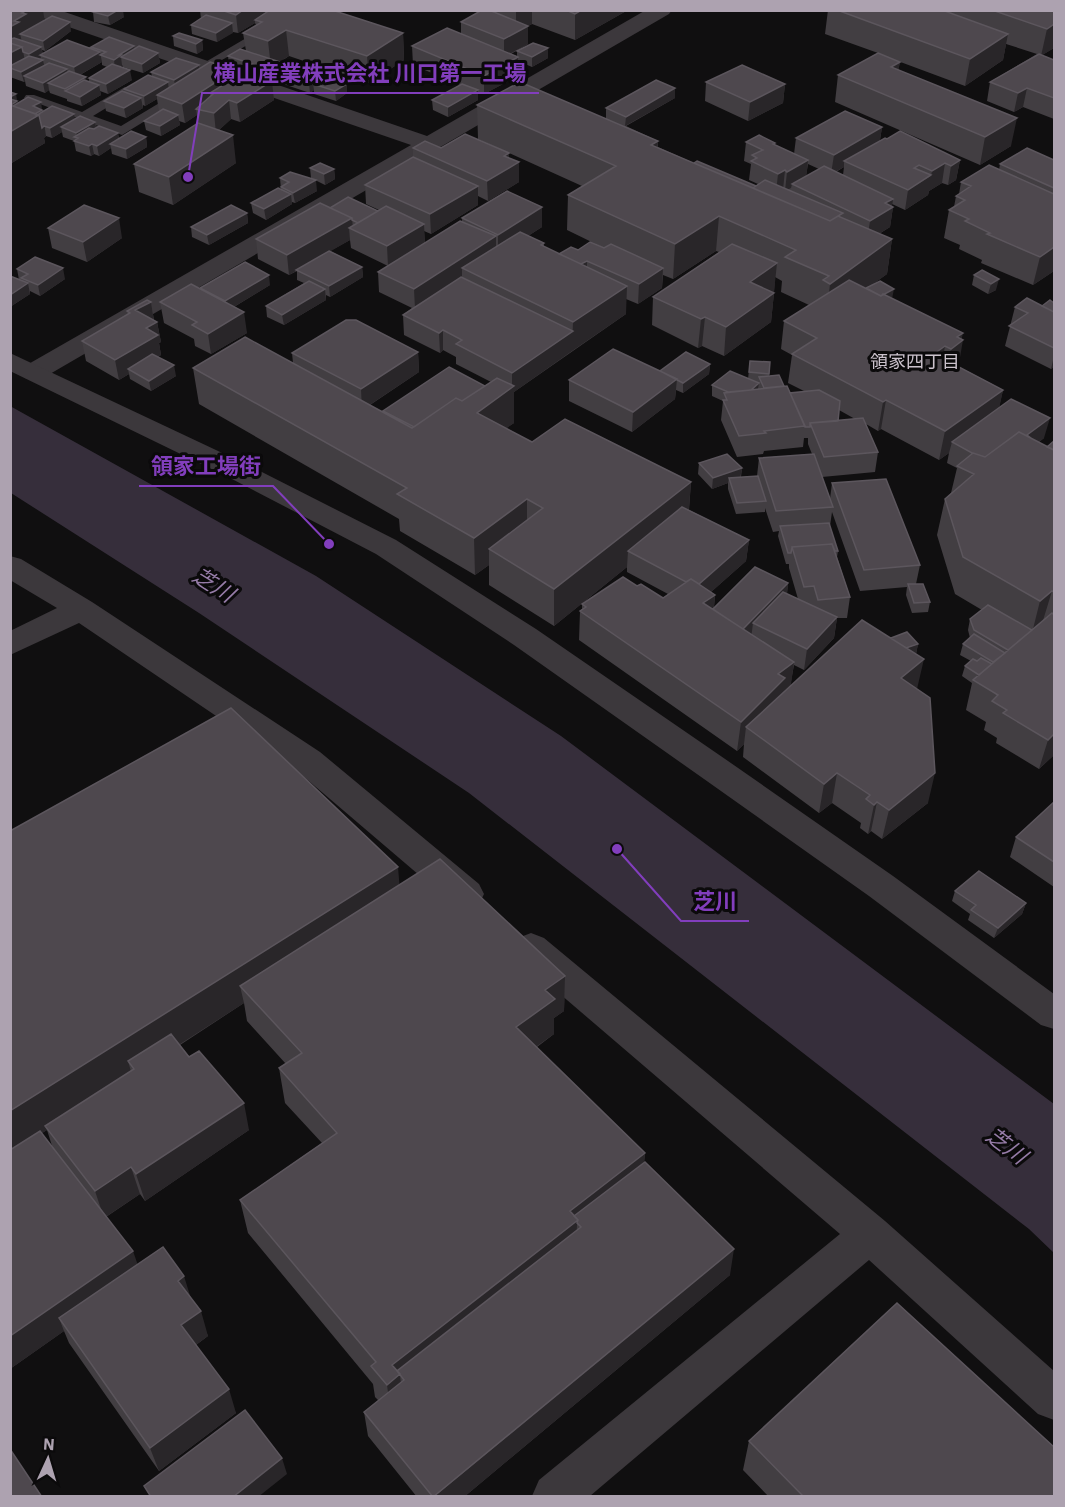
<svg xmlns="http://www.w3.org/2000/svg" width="1065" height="1507" viewBox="0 0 1065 1507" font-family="'IBM Plex Sans','Noto Sans JP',sans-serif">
<rect width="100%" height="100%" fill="#100f10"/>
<path fill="#362e3b" d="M 10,406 L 316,576 L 561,736 L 1054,1104 L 1054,1253 L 1029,1229 L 469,793 L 199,613 L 11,493 Z"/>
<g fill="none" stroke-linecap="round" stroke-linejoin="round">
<path fill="#3c383c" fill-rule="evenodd" d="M 265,27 L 271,30 L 269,32 L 207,69 L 203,71 L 197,67 Z
M 125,87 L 131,91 L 129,94 L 93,116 L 121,126 L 176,93 L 180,92 L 186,96 L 122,135 L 24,98 L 26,95 L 34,95 L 82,112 Z"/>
<path fill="#3c383c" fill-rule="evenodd" d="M 28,10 L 59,10 L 427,136 L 646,10 L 672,10 L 669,14 L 43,378 L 34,380 L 25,378 L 21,372 L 25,366 L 411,145 L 31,14 Z
M 10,556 L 21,559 L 92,602 L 320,752 L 479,884 L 484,894 L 479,904 L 466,908 L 453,904 L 296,770 L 79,623 L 10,655 L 10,631 L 57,608 L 10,580 Z
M 531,933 L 544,938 L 885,1221 L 1054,1371 L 1054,1420 L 1038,1414 L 869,1260 L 590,1496 L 532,1496 L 539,1480 L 840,1234 L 518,958 L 513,948 L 518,938 Z"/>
<path fill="#3c383c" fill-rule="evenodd" d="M 10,353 L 252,467 L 396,540 L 536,629 L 728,761 L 893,876 L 1054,994 L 1054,1029 L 1041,1025 L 869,896 L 704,779 L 514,645 L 376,554 L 232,479 L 10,371 Z"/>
</g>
<path fill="#423e42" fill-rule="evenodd" d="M 10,10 L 43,10 L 44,20 L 71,31 L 45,51 L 42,50 L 43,54 L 91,49 L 91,47 L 135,48 L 158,53 L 160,63 L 143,73 L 123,67 L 122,65 L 120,67 L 132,80 L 108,94 L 100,91 L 101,95 L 82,106 L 67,101 L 67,99 L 50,93 L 49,90 L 45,93 L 26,86 L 25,81 L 24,82 L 10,77 ZM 102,62 L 102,65 L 107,67 L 89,78 L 89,82 L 87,81 L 80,75 Z
M 200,10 L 332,10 L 403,33 L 404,60 L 369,83 L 289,56 L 280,62 L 321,79 L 347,93 L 336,101 L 314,94 L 314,90 L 310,93 L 229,66 L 228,56 L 246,51 L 243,33 L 256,25 L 255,23 L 238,33 L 233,32 L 217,42 L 192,34 L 191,25 L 201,19 Z
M 482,10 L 628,10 L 575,40 L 532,24 L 528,26 L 528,44 L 511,54 L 517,56 L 517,51 L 548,58 L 532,67 L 518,61 L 518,76 L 484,94 L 478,92 L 478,100 L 448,117 L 433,110 L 432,100 L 460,85 L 413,65 L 412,46 L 461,34 L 461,22 Z
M 828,10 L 1054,10 L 1054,48 L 1042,55 L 1054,60 L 1054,119 L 1023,107 L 1014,112 L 987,101 L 990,82 L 1037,54 L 1006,44 L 1003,60 L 965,86 L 887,57 L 900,62 L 898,70 L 1011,146 L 980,165 L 835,102 L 838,75 L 878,53 L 825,34 Z
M 93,12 L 124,17 L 110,25 L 94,22 Z
M 173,36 L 202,40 L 203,50 L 197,54 L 174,46 Z
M 199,65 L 199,69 L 235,70 L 236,77 L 272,81 L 274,100 L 240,122 L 231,119 L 219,130 L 236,163 L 173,205 L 139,192 L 134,164 L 198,123 L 197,115 L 185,123 L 179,121 L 180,125 L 161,136 L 146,130 L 144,121 L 159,111 L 157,99 L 145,106 L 143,105 L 143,108 L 126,118 L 106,111 L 104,101 L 124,92 L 124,89 L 152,76 L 151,72 Z
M 706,82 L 785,84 L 783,103 L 748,121 L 705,101 Z
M 10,92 L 18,103 L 43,111 L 75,119 L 95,122 L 97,128 L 118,133 L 119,139 L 146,137 L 147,147 L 127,159 L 112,154 L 111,148 L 99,156 L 94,154 L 91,156 L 76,151 L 74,141 L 63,137 L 62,132 L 52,138 L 46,136 L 44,138 L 45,143 L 10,164 Z
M 675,98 L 626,126 L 658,141 L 658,147 L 694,163 L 756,186 L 758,184 L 749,180 L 751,164 L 744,161 L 746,142 L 775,143 L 775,145 L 794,154 L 796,138 L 882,127 L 880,140 L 960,160 L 956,180 L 948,185 L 942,183 L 929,191 L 928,195 L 905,210 L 892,204 L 892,207 L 893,207 L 890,227 L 879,234 L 892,239 L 887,274 L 873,284 L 892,298 L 962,339 L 958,366 L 1003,390 L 999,407 L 1044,438 L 1039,442 L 1047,447 L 1054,441 L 1054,755 L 1039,769 L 996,743 L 997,738 L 984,730 L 986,722 L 966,710 L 972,683 L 962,676 L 965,666 L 971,661 L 960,655 L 963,644 L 970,638 L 968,630 L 970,619 L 982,610 L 955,594 L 937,535 L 945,499 L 951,493 L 957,468 L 947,463 L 949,453 L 939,460 L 881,429 L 878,431 L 866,424 L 878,452 L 875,472 L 822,477 L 830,499 L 832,483 L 920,565 L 916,584 L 930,602 L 928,612 L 912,613 L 906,595 L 907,587 L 860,591 L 832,512 L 830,526 L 838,551 L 837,557 L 850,597 L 847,618 L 837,618 L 834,638 L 804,670 L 794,665 L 790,687 L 891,638 L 918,644 L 916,654 L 917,689 L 928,803 L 882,839 L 871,831 L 868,834 L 860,828 L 861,823 L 832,803 L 819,813 L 743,757 L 744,744 L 737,751 L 579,640 L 580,611 L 582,609 L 582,604 L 637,586 L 663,598 L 668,594 L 627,572 L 627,567 L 554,626 L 489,585 L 489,565 L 475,575 L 400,531 L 399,519 L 199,404 L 193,368 L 293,363 L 292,353 L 418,352 L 419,372 L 370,405 L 383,412 L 383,411 L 485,386 L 491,382 L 456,364 L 456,357 L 443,350 L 440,353 L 404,335 L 403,315 L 412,308 L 379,292 L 378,272 L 388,266 L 351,248 L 350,240 L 330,251 L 362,267 L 363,277 L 330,297 L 326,295 L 326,300 L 284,325 L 267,317 L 266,306 L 304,283 L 297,280 L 297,271 L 289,275 L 258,259 L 256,239 L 330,208 L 378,211 L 379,210 L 366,204 L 365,185 L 413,157 L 413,148 L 441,148 L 509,153 L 509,158 L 519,162 L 519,182 L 488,201 L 478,196 L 478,205 L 431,234 L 424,231 L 425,243 L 462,222 L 462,218 L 542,227 L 528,236 L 544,243 L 544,247 L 559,254 L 578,250 L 604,248 L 567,230 L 568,195 L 582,186 L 478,139 L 477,105 L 606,118 L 606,108 ZM 808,164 L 819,169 L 806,176 ZM 844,167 L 843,175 L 836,172 ZM 716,251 L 719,252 L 653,297 L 652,325 L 698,348 L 702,346 L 724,356 L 771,322 L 774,293 L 773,293 L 774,292 L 775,277 L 782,281 L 781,292 L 809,305 L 784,321 L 781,349 L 792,355 L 788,383 L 804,391 L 790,394 L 784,386 L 769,376 L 770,362 L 750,361 L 748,379 L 712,385 L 712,396 L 723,401 L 721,420 L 737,457 L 763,454 L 764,451 L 803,447 L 804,438 L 808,438 L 808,444 L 812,454 L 759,458 L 757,476 L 741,477 L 742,468 L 699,463 L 698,474 L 712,489 L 728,483 L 728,489 L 736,514 L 765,512 L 765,508 L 773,532 L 779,531 L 778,536 L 786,564 L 789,564 L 789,568 L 798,599 L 787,594 L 788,583 L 714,608 L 715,595 L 711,592 L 746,561 L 749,540 L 689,510 L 691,482 L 532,442 L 506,428 L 514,423 L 514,392 L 626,314 L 626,299 L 638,304 L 662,288 L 663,275 L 673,279 ZM 839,410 L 855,419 L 838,421 Z
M 1054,160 L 1054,271 L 1033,285 L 981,263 L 982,260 L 959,249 L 960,245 L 944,238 L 949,210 L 954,207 L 956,196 L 959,194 L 961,182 L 999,170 L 1000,164 Z
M 310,168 L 334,169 L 335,179 L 325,185 L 311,178 Z
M 280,178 L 317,191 L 295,203 L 292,202 L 292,204 L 266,220 L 253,213 L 251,203 L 281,190 Z
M 247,213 L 248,223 L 209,245 L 192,237 L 191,227 Z
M 48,228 L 122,238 L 87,262 L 52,248 Z
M 17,269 L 65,279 L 40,296 L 30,291 L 30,294 L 10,307 L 10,276 L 19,280 Z
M 982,270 L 996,290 L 988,294 L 972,285 L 974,275 Z
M 270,285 L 234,307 L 247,333 L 211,354 L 195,346 L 194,339 L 164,323 L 160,302 L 201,290 L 200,288 Z
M 151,302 L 154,320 L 157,322 L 161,342 L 159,343 L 161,355 L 158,357 L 176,376 L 151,391 L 130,379 L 129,374 L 119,380 L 86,361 L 82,341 L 127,315 L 127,311 Z
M 1054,303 L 1054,367 L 1051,369 L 1005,346 L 1015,307 L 1042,306 Z
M 710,364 L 709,374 L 683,393 L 676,390 L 675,399 L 632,432 L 569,401 L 569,380 L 660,371 Z
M 1054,802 L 1054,887 L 1010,857 L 1016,837 Z
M 10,831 L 399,885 L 565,976 L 564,1011 L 554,1018 L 554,1034 L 537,1047 L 645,1153 L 644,1163 L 730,1275 L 464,1497 L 417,1497 L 368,1436 L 364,1412 L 379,1401 L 375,1397 L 373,1384 L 248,1233 L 240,1200 L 322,1143 L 285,1103 L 279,1068 L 286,1064 L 247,1021 L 244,1003 L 180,1045 L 249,1130 L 145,1201 L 140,1194 L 106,1217 L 137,1264 L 191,1298 L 208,1336 L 196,1345 L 236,1413 L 159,1471 L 69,1343 L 64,1331 L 10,1369 ZM 47,1130 L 53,1149 L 42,1133 Z
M 955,891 L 1026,903 L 1022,914 L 994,938 L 968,920 L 970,914 L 952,901 Z
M 749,1441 L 1054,1497 L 769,1497 L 743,1470 Z"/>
<path fill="#292629" d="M 27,10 L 43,10 L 45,23 L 20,34 L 22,42 L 10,48 L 10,27 L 14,21 L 22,13 Z
M 118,10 L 123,10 L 124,17 L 110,25 L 108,16 Z
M 243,10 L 275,10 L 255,20 L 255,23 L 238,33 L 236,15 Z
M 516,10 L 532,10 L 532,24 L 528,26 L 528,44 L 504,57 L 504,39 L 516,32 Z
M 582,10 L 628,10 L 575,40 L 575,14 Z
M 70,22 L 71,31 L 45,51 L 43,41 Z
M 232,23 L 233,33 L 217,42 L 216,33 Z
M 1054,24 L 1054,48 L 1041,56 L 1047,29 Z
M 286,30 L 289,56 L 271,67 L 268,41 Z
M 403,33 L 404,60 L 369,83 L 367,56 Z
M 1008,34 L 1003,60 L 965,86 L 970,59 Z
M 202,40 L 203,50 L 197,54 L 196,44 Z
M 134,46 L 136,55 L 121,57 L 122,65 L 115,69 L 114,60 L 119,55 Z
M 22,47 L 26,65 L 10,68 L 10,53 Z
M 41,47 L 43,56 L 40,55 L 41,58 L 31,64 L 29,54 Z
M 548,48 L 548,58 L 532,67 L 532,57 Z
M 100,52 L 102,62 L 76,77 L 74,67 Z
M 158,53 L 160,63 L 143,73 L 142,64 Z
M 518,57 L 518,76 L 484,94 L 484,76 Z
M 43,60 L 45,70 L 24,76 L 25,81 L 24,82 L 21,72 Z
M 900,62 L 895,89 L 891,67 Z
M 199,65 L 200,75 L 176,90 L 174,80 Z
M 67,69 L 69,79 L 48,83 L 49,90 L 45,93 L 43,83 Z
M 130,70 L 132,80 L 108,94 L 106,84 Z
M 235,70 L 237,89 L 213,94 L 210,93 L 211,106 L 196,109 L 197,115 L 185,123 L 182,104 Z
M 320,75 L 321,85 L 313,84 L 314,90 L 310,93 L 309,83 Z
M 86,77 L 88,87 L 65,91 L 65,89 Z
M 272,81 L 274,100 L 240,122 L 237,103 Z
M 168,82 L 169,92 L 157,95 L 157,99 L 145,106 L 144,96 Z
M 347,84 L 347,93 L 336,101 L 335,91 Z
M 785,84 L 783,103 L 748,121 L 750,102 Z
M 99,85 L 101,95 L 82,106 L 80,97 Z
M 675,88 L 675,98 L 625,126 L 626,117 Z
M 1027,88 L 1023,107 L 1014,112 L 1018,93 Z
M 478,90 L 478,100 L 448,117 L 448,107 Z
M 16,94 L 19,111 L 10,116 L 10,97 Z
M 141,98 L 143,108 L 126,118 L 124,108 Z
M 229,100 L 231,119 L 216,133 L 214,113 Z
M 41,102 L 46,136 L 44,138 L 45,143 L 10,164 L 10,132 L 33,106 Z
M 74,114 L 76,124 L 61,127 L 62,132 L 52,138 L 50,128 Z
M 178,115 L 180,125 L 161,136 L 160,126 Z
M 1017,118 L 1011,146 L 980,165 L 985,137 Z
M 95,122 L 97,132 L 79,143 L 76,133 Z
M 882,127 L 879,146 L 844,161 L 844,167 L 831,174 L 834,155 Z
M 118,133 L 119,143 L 110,144 L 111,148 L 99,156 L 97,146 Z
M 233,135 L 236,163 L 173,205 L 169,177 Z
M 146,137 L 147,147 L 127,159 L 126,149 Z
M 658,141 L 656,175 L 651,145 Z
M 92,144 L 94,154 L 91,156 L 89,146 Z
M 509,153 L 509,168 L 519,162 L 519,182 L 488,201 L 487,181 L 504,156 Z
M 808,160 L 806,180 L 792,184 L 791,188 L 785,191 L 787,172 Z
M 960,160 L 956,180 L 948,185 L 951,166 Z
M 945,163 L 942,183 L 929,191 L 928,195 L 905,210 L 908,190 L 931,176 L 932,171 Z
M 334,169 L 335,179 L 325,185 L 324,174 Z
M 785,170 L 783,190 L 776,193 L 778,174 Z
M 316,180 L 317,191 L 295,203 L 293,193 Z
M 478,186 L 478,205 L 431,234 L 430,214 Z
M 291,194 L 292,204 L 266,220 L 264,209 Z
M 893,199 L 892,208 L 893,207 L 890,227 L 867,241 L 870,221 L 885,203 Z
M 542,207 L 542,227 L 498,255 L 498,235 Z
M 247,213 L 248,223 L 209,245 L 207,235 Z
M 719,216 L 716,251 L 673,279 L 675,244 Z
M 119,218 L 122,238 L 87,262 L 83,242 Z
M 352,218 L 353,229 L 349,228 L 350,240 L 298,270 L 296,270 L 296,271 L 289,275 L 287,255 Z
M 424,224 L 425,244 L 388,266 L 387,246 Z
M 496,236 L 496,256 L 462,268 L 462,278 L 415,309 L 414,289 Z
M 892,239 L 887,274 L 826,319 L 830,284 Z
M 1054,247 L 1054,271 L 1033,285 L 1040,257 Z
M 587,261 L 587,281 L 581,265 Z
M 777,263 L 774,292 L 747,311 L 750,282 Z
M 362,267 L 363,277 L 330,297 L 329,286 Z
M 63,268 L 65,279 L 40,296 L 38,285 Z
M 663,268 L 662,288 L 638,304 L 639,284 Z
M 269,275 L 270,285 L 227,311 L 225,301 Z
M 999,279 L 996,290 L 988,294 L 991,284 Z
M 28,283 L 30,294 L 10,307 L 10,295 Z
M 627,286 L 626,314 L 572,351 L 573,322 Z
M 325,289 L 326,300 L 284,325 L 282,315 Z
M 894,289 L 892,299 L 878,297 Z
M 774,293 L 771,322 L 724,356 L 726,327 Z
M 151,302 L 154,322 L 135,310 Z
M 244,312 L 247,333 L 211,354 L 208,334 Z
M 705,317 L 702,346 L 698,348 L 701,319 Z
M 157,322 L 161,342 L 159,343 L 161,355 L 133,372 L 128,369 L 129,374 L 119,380 L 115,360 L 146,328 Z
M 443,330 L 443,350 L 440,353 L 439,333 Z
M 573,331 L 572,351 L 514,392 L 514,423 L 478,449 L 427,454 L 491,389 L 512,388 L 512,373 Z
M 963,333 L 961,342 L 963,340 L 958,369 L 945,378 L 951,349 L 957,337 Z
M 945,346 L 940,375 L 934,354 Z
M 418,352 L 419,372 L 362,410 L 361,389 Z
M 1054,356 L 1054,367 L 1051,369 Z
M 710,364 L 709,374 L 683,393 L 683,383 Z
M 174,365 L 176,376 L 151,391 L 149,381 Z
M 677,379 L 675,399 L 632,432 L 633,412 Z
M 759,383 L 757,394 L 741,398 Z
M 1003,390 L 997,419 L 952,442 L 949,453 L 939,460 L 945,431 Z
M 886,400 L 881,429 L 878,431 L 883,402 Z
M 1050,418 L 1044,438 L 1028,451 L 1027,435 Z
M 742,468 L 740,479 L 729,478 L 728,483 L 712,489 L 713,478 Z
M 691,482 L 688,519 L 628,551 L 627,567 L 554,626 L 554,589 Z
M 527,499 L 527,536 L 489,549 L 489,565 L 475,575 L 474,538 Z
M 749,540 L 746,561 L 693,608 L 695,587 Z
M 788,583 L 786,604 L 753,623 L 751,639 L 743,629 Z
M 1052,591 L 1041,627 L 1032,633 L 1040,601 Z
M 715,595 L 713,615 L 703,603 Z
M 837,617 L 834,638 L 804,670 L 807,649 Z
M 918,644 L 916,654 L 899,651 Z
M 924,659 L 917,689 L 901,678 Z
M 794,662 L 790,692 L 746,727 L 744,744 L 737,751 L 741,722 L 778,674 Z
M 1054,734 L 1054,755 L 1039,769 L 1048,740 Z
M 837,773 L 832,803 L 819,813 L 824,784 Z
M 935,773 L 928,803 L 882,839 L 889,810 Z
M 877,802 L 871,831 L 868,834 L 874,805 Z
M 398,867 L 401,903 L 240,986 L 244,1003 L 135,1073 L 134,1069 L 128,1061 L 132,1075 L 45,1126 L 47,1130 L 10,1154 L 10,1111 Z
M 1026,903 L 1022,914 L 994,938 L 998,928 Z
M 565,976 L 564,1011 L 554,1018 L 554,1034 L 516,1061 L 516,1027 L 545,990 Z
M 244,1103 L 249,1130 L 145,1201 L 136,1174 Z
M 645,1153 L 642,1187 L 581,1227 L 577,1223 L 576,1252 L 404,1380 L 400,1376 L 404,1405 L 391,1415 L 387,1385 L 392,1365 L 570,1211 Z
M 131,1167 L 140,1194 L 104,1218 L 95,1191 Z
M 734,1249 L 730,1275 L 464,1497 L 434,1497 Z
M 133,1251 L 142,1277 L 59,1318 L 64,1331 L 10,1369 L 10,1336 Z
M 184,1276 L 192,1302 L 178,1281 Z
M 201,1311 L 208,1336 L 189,1350 L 181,1325 Z
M 229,1389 L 236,1413 L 159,1471 L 150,1448 Z
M 282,1458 L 287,1474 L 258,1497 L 233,1497 Z"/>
<path fill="#4e484e" stroke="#5c565d" stroke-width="1.5" d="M 10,10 L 27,10 L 22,13 L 26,14 L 14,21 L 19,22 L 10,27 Z
M 96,10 L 118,10 L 108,16 L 93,12 Z
M 221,10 L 243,10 L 236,15 Z
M 270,10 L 332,10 L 403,33 L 367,56 L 286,30 L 268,41 L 243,33 L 262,22 L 255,20 Z
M 482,10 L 489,10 L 528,26 L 504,39 L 461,22 Z
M 566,10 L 582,10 L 575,14 Z
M 837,10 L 942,10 L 1008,34 L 970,59 Z
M 992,10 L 1054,10 L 1054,24 L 1047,29 Z
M 206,15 L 232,23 L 216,33 L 191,25 Z
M 52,16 L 70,22 L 43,41 L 20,34 Z
M 447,28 L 518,57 L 484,76 L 412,46 Z
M 179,33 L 202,40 L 196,44 L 173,36 Z
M 109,37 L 134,46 L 119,55 L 121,55 L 114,60 L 100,55 L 106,52 L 91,47 Z
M 14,38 L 41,47 L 29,54 L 23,52 L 22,47 L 10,43 L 10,39 Z
M 67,40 L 100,52 L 74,67 L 40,55 Z
M 10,43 L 22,47 L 10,53 Z
M 533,43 L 548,48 L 532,57 L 517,51 Z
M 139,46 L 158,53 L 142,64 L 121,57 Z
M 240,49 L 320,75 L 309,83 L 228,56 Z
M 878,53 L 900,62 L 891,67 L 1017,118 L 985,137 L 838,75 Z
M 1039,54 L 1054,60 L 1054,98 L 1027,88 L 1018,93 L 990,82 Z
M 29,56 L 43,60 L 21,72 L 10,68 L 10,66 Z
M 176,58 L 199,65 L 174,80 L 151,72 Z
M 210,62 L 235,70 L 182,104 L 157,95 Z
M 49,63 L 67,69 L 43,83 L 24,76 Z
M 112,64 L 130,70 L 106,84 L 89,78 Z
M 742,65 L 785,84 L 750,102 L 706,82 Z
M 69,71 L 86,77 L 65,89 L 48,83 Z
M 244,72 L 272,81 L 237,103 L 229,100 L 214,113 L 196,109 L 213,94 L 210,93 Z
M 148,75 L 168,82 L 144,96 L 124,89 Z
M 325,76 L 347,84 L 335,91 L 313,84 Z
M 84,80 L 99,85 L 80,97 L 65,91 Z
M 656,80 L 675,88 L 626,117 L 606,108 Z
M 520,82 L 658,141 L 651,145 L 830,221 L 838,216 L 892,239 L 830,284 L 823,280 L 829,276 L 785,257 L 796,250 L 719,216 L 675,244 L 568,195 L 616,166 L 477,105 Z
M 462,84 L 478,90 L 448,107 L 432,100 Z
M 122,91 L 141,98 L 124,108 L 104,101 Z
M 10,92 L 16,94 L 10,97 Z
M 28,97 L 41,102 L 33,106 L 42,110 L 35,114 L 13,106 Z
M 10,99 L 17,101 L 11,105 Z
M 10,105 L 39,115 L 10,132 Z
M 52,106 L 74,114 L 50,128 L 44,126 L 42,128 L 39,115 L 37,115 Z
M 163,109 L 178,115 L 160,126 L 144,121 Z
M 845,111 L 882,127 L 834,155 L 796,138 Z
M 80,116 L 95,122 L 76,133 L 61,127 Z
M 198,123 L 233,135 L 169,177 L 134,164 Z
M 99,126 L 118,133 L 97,146 L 92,144 L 89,146 L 74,141 L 78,138 L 74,137 L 89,128 L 94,129 Z
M 131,131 L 146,137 L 126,149 L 110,144 Z
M 900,131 L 960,160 L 951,166 L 945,163 L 932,171 L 919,165 L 914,168 L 931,175 L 908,190 L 844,161 L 885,138 L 887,139 Z
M 465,134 L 509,153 L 504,156 L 519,162 L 487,181 L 413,148 L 425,141 L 441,148 Z
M 759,135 L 775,143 L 773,144 L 808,160 L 787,172 L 785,170 L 778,174 L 751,161 L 757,158 L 752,155 L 763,150 L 746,142 Z
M 1027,148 L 1054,160 L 1054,188 L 1000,164 Z
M 413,157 L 478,186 L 430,214 L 365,185 Z
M 697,161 L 756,186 L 753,188 L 694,163 Z
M 320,163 L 334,169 L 324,174 L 310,168 Z
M 989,165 L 1054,194 L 1054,247 L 1040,257 L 987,234 L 990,233 L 965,221 L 969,219 L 949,210 L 965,200 L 956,196 L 971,186 L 961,182 Z
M 824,166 L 893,199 L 885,203 L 893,207 L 870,221 L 792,184 Z
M 290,172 L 316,180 L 293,193 L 281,187 L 289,182 L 280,178 Z
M 765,180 L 843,213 L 830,221 L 753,188 Z
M 278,188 L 291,194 L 264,209 L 251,203 Z
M 507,191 L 542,207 L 498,235 L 462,218 Z
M 348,197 L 378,211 L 358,223 L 352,220 L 352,218 L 330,208 Z
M 320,203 L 352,218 L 287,255 L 256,239 Z
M 84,205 L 119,218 L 83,242 L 48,228 Z
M 231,205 L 247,213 L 207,235 L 191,227 Z
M 386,206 L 424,224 L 387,246 L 349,228 Z
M 460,221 L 496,236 L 414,289 L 378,272 Z
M 520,232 L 544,243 L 541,245 L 627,286 L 573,322 L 462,268 Z
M 590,242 L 604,248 L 611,244 L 663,268 L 639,284 L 587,261 L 581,264 L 559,254 L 571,247 L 578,250 Z
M 732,244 L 777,263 L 750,282 L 774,293 L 726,327 L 705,317 L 701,319 L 653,297 Z
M 329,251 L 362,267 L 329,286 L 296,270 Z
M 35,257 L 63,268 L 38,285 L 21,278 L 28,274 L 17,269 Z
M 245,262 L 269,275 L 225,301 L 200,288 Z
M 982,270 L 999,279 L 991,284 L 974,275 Z
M 10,276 L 28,283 L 10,295 Z
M 461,277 L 573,331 L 512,373 L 456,344 L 462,340 L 443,330 L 439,333 L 403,315 Z
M 849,280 L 881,296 L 883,294 L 963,333 L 957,337 L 963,340 L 951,349 L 945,346 L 934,354 L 1003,390 L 945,431 L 886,400 L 883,402 L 792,354 L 817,338 L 784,321 Z
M 309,281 L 325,289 L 282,315 L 266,306 Z
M 880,281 L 894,289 L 881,296 L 866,288 Z
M 191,284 L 244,312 L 208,334 L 192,325 L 197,322 L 160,302 Z
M 1027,298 L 1054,312 L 1054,348 L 1009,326 L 1028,313 L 1015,307 Z
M 147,300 L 151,302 L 135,310 L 157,322 L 146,328 L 158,335 L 115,360 L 82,341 L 130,313 L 127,311 Z
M 1050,300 L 1054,303 L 1054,312 L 1042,306 Z
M 346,320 L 356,320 L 418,352 L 361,389 L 292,353 Z
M 245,337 L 412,428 L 456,398 L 462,401 L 497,378 L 514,386 L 477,413 L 532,442 L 565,419 L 691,482 L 554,589 L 489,549 L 543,508 L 527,499 L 474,538 L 397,494 L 407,488 L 193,368 Z
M 613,349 L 677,379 L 633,412 L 569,380 Z
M 686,352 L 710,364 L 683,383 L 660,371 Z
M 152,354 L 174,365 L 149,381 L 128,369 Z
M 750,361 L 770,362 L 769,374 L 749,372 Z
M 449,367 L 485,386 L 462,401 L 456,398 L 414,427 L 383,411 Z
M 730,371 L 759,383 L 751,390 L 728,392 L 712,385 Z
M 779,375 L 784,386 L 764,388 L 759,377 Z
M 787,386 L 805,426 L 764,431 L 766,433 L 739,436 L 723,400 L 727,400 L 724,393 Z
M 819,390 L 840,401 L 838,421 L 810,423 L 810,427 L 805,427 L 790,393 Z
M 1011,399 L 1050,418 L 1027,435 L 1031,438 L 1019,432 L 985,457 L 973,453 L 972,453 L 952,442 Z
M 863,418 L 878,452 L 824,457 L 810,423 Z
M 1019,432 L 1054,450 L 1054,592 L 1052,591 L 1040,601 L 963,557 L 945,499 L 974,474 L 957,466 L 973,453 L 985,457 Z
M 1054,441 L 1054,450 L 1047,447 Z
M 727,454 L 742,468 L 713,478 L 699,463 Z
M 814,454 L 833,507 L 776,511 L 759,458 Z
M 758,476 L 766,501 L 737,503 L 729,478 Z
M 886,479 L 920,565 L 864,570 L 832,483 Z
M 682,507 L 749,540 L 699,584 L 691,579 L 686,582 L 628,551 Z
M 829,523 L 838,551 L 835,551 L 832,544 L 792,547 L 791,553 L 788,553 L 780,526 Z
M 832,544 L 850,597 L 818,600 L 814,586 L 804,587 L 792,547 Z
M 755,567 L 788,583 L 743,629 L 713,609 Z
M 623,577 L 637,586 L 641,584 L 663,598 L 691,579 L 715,595 L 703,603 L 794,662 L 778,674 L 785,678 L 741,722 L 580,611 L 586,607 L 582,604 Z
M 908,584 L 923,584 L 930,602 L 914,603 Z
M 783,592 L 837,617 L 807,649 L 753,623 Z
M 988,605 L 1032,630 L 1008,650 L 974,630 L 970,619 Z
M 1052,613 L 1054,615 L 1054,734 L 1048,740 L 1003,713 L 1007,710 L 992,701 L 998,695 L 973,680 Z
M 862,620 L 924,659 L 901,678 L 930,698 L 935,773 L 889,810 L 877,802 L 874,805 L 866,799 L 870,795 L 837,773 L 824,784 L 746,727 Z
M 907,632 L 918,644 L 906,648 L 891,638 Z
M 974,634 L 1005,653 L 993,662 L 963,644 Z
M 981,658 L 992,664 L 979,675 L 965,666 L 973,659 L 977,661 Z
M 231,708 L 398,867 L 10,1111 L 10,831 Z
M 1054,802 L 1054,862 L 1016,837 Z
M 440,859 L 565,976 L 545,990 L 555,999 L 516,1027 L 645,1153 L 570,1211 L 578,1220 L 392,1365 L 400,1374 L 387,1385 L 371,1366 L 376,1362 L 240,1200 L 337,1133 L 279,1068 L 302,1053 L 240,986 Z
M 979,871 L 1026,903 L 998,928 L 971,910 L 976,905 L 955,891 Z
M 171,1034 L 189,1057 L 199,1051 L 244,1103 L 136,1174 L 131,1167 L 95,1191 L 45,1126 L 134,1069 L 128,1061 Z
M 40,1131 L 133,1251 L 10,1336 L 10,1150 Z
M 645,1162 L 734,1249 L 433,1497 L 364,1412 L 404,1380 L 397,1371 L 581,1227 L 577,1223 L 578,1220 L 574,1216 Z
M 163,1247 L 184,1276 L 178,1281 L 201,1311 L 181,1325 L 229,1389 L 150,1448 L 59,1318 Z
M 897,1303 L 1054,1447 L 1054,1497 L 804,1497 L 749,1441 Z
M 245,1410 L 282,1458 L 233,1497 L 151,1497 L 144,1486 Z
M 10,1449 L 42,1497 L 10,1497 Z"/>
<g text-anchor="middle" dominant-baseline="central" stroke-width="6" stroke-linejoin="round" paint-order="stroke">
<g font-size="18" fill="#cbc2cc" stroke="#0b0a0b">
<text x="915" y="361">領家四丁目</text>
</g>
<g font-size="22" font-style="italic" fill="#967ca8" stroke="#0b0a0b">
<text transform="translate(214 584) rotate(32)">芝川</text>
<text transform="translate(1007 1145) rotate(37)">芝川</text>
</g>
</g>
<path fill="none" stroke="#823ebd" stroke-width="2" d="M188 177L202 93H539M329 544L273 486H139M617 849L681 921H749"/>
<g fill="#823ebd" stroke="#0b0a0b" stroke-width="2">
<circle cx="188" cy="177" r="6"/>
<circle cx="329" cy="544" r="6"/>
<circle cx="617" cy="849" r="6"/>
</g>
<g font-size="22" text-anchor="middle" font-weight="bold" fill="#823ebd" stroke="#0b0a0b" stroke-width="6" stroke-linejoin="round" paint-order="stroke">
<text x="370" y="81">横山産業株式会社 川口第一工場</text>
<text x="206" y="474">領家工場街</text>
<text x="715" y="909">芝川</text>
</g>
<rect width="1065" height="1507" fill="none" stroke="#ada2b0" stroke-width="24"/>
<g transform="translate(48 1459) rotate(4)" stroke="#0b0a0b" stroke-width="4.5" paint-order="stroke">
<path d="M0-4.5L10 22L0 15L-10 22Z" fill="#ada2b0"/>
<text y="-9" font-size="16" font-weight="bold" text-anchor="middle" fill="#ada2b0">N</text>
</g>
</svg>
